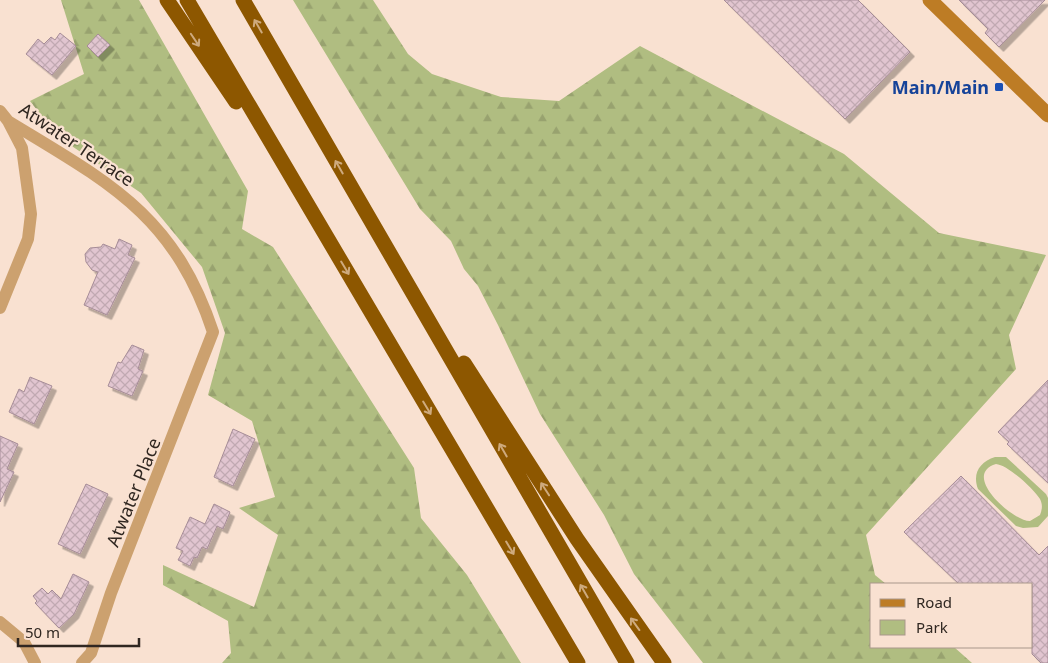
<svg xmlns="http://www.w3.org/2000/svg" width="1048" height="663" viewBox="0 0 1048 663" font-family="'Noto Sans',sans-serif">
<defs>
<pattern id="forest-firs" width="22" height="20" patternUnits="userSpaceOnUse" patternTransform="scale(1.25)"><rect width="22" height="20" fill="#b0bd81"/><path d="M5 1l3.5 6h-7zM16 11l3.5 6h-7z" fill="#98a26f"/></pattern>
<pattern id="building-cross-hatch" width="8" height="8" patternUnits="userSpaceOnUse" patternTransform="scale(1.25)"><rect width="8" height="8" fill="#e1c5d0"/><path d="M0 0l8 8M0 8l8-8" fill="none" stroke="#c1a9b2"/></pattern>
<filter id="shadow"><feDropShadow dx="4.5" dy="4.5" stdDeviation="0" flood-color="#0004"/></filter>
</defs>
<rect width="100%" height="100%" fill="#f9e1d1"/>
<path fill="url(#forest-firs)" d="M 61,0 L 139,0 L 248,191 L 242,229 L 273,247 L 414,468 L 421,518 L 467,575 L 521,663 L 222,663 L 231,653 L 228,621 L 163,585 L 163,565 L 254,607 L 278,535 L 239,508 L 275,497 L 252,421 L 208,395 L 225,333 L 202,267 L 141,193 L 57,136 L 30,101 L 84,74 Z
M 293,0 L 373,0 L 408,54 L 432,74 L 501,97 L 559,101 L 640,46 L 844,154 L 939,233 L 1046,255 L 1009,335 L 1016,369 L 866,535 L 875,575 L 886,584 L 872,584 L 872,647 L 954,647 L 972,663 L 703,663 L 634,574 L 604,515 L 540,414 L 498,325 L 478,286 L 464,269 L 451,241 L 420,209 Z"/>
<path fill="#b0bd81" fill-rule="evenodd" d="M 995,457 L 1006,457 L 1046,494 L 1048,498 L 1048,516 L 1038,527 L 1023,528 L 1016,526 L 978,489 C 972,473 980,462 995,457 ZM 996,464 C 1008,465 1034,489 1040,499 C 1043,505 1042,510 1040,515 L 1030,521 C 1014,522 960,475 996,464 Z"/>
<path fill="url(#building-cross-hatch)" stroke="#a68c97" filter="url(#shadow)" d="M 724,0 L 858,0 L 910,52 L 845,119 Z
M 959,0 L 1045,0 L 999,47 L 985,33 L 988,29 Z
M 60,33 L 76,46 L 52,75 L 26,54 L 38,39 L 44,44 L 51,37 L 55,40 Z
M 98,34 L 110,45 L 98,57 L 87,46 Z
M 119,239 L 132,245 L 128,255 L 135,258 L 107,315 L 84,305 L 98,272 L 92,270 L 86,262 L 85,254 L 90,248 L 101,247 L 103,244 L 115,249 Z
M 132,345 L 144,350 L 138,369 L 143,371 L 132,396 L 108,386 L 118,362 L 121,363 Z
M 30,377 L 52,386 L 34,424 L 9,412 L 19,389 L 24,392 Z
M 1048,380 L 1048,483 L 1007,444 L 1009,442 L 998,432 Z
M 233,429 L 255,439 L 233,486 L 214,477 Z
M 0,436 L 18,444 L 7,469 L 14,472 L 0,502 Z
M 961,476 L 1039,555 L 1048,546 L 1048,663 L 1041,663 L 1032,654 L 1032,584 L 959,584 L 904,532 Z
M 86,484 L 108,494 L 80,554 L 58,544 Z
M 214,504 L 230,512 L 223,529 L 217,526 L 207,549 L 202,547 L 197,558 L 194,557 L 190,566 L 178,560 L 183,551 L 176,548 L 190,517 L 205,524 Z
M 73,574 L 89,582 L 74,614 L 59,628 L 35,603 L 37,601 L 33,596 L 42,588 L 48,594 L 52,590 L 61,599 Z"/>
<g fill="none" stroke-linecap="round" stroke-linejoin="round">
<path stroke="#cca16f" stroke-width="12" d="M 0,111 L 8,121 C 108,182 174,214 213,332 L 111,593 L 91,653 L 82,663
M 0,308 L 28,239 L 31,214 L 22,148 L 8,121
M 0,622 L 24,642 L 35,663"/>
<path stroke="#bd7c25" stroke-width="15" d="M 930,0 L 1048,115"/>
<path stroke="#8d5700" stroke-width="15" d="M 167,0 L 236,102
M 187,0 L 578,663
M 243,0 L 627,663
M 464,363 L 577,539 L 664,663"/>
</g>
<defs><path id="oneway-shaft" d="M-6 0H5M1.5-3L5.5 0L1.5 3" fill="none" stroke-width="1.6" stroke-linecap="round" stroke-linejoin="round" transform="scale(1.25)"/></defs>
<g stroke="#ceaa7d">
<use href="#oneway-shaft" transform="translate(258 26) rotate(-120)"/>
<use href="#oneway-shaft" transform="translate(195 40) rotate(56)"/>
<use href="#oneway-shaft" transform="translate(339 167) rotate(-120)"/>
<use href="#oneway-shaft" transform="translate(345 268) rotate(59)"/>
<use href="#oneway-shaft" transform="translate(427 408) rotate(59)"/>
<use href="#oneway-shaft" transform="translate(503 450) rotate(-120)"/>
<use href="#oneway-shaft" transform="translate(545 489) rotate(-123)"/>
<use href="#oneway-shaft" transform="translate(510 548) rotate(59)"/>
<use href="#oneway-shaft" transform="translate(584 591) rotate(-120)"/>
<use href="#oneway-shaft" transform="translate(635 624) rotate(-126)"/>
</g>
<rect fill="#1a4fb4" stroke="#f9e1d1" stroke-width="2" x="994" y="82" width="10" height="10" rx="2.5"/>
<g text-anchor="middle" dominant-baseline="central" stroke-width="4.5" stroke-linejoin="round" paint-order="stroke">
<g font-size="18" font-weight="bold" fill="#164399" stroke="#f9e1d1" text-anchor="end">
<text x="989" y="87">Main/Main</text>
</g>
<g font-size="18" fill="#302721" stroke="#f9e1d1">
<text transform="translate(77 144) rotate(34)">Atwater Terrace</text>
<text transform="translate(133 492) rotate(-68)">Atwater Place</text>
</g>
</g>
<rect x="870" y="583" width="162" height="65" fill="#f9e1d1" stroke="#a9978b"/>
<rect x="880" y="599" width="25" height="8" fill="#bd7c25" stroke="#a9978b"/>
<text x="916" y="608" font-size="15" fill="#302721">Road</text>
<rect x="880" y="620" width="25" height="15" fill="#b0bd81" stroke="#a9978b"/>
<text x="916" y="633" font-size="15" fill="#302721">Park</text>
<path d="M18 638v8h121v-8" fill="none" stroke="#302721" stroke-width="2.5"/>
<text x="25" y="638" font-size="15" fill="#302721" stroke="#f9e1d1" stroke-width="4" paint-order="stroke">50 m</text>
</svg>
